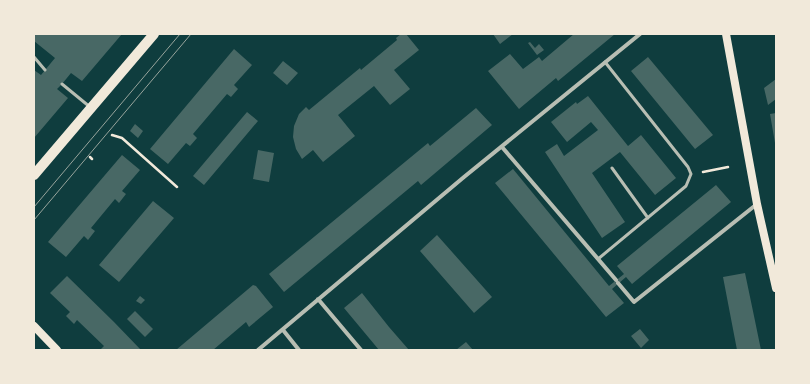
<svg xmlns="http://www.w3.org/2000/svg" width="810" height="384" viewBox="0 0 810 384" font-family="Literata,serif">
<rect width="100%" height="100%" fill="#0f3d3e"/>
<path fill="#486865" d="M 34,34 L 122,34 L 82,81 L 71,73 L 62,84 L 57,89 L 68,98 L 34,138 L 34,70 L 41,75 L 55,58 L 34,41 Z
M 401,34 L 406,34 L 419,50 L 394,70 L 410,89 L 390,105 L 374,86 L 338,115 L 355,136 L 323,162 L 313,150 L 302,159 L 296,149 L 293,137 L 294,126 L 299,114 L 306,107 L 309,110 L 360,68 L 361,70 L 397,40 L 396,38 Z
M 493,34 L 513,34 L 500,44 Z
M 574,34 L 615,34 L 558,81 L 556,78 L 519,109 L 488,71 L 510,54 L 523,69 L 539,57 L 542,61 Z
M 530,42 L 535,48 L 539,44 L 544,50 L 537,55 L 528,43 Z
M 234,49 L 252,65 L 234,85 L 238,89 L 231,97 L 227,94 L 193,134 L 197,138 L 190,146 L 186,143 L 168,164 L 150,149 Z
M 648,57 L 713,135 L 695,149 L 631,71 Z
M 283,61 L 298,73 L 287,85 L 273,73 Z
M 776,79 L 776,99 L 768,105 L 764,88 Z
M 588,96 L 628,146 L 641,135 L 676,178 L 655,195 L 620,152 L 592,173 L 625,222 L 602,238 L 545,152 L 557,144 L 564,156 L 598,130 L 591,122 L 567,142 L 551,122 L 576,102 L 577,104 Z
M 476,108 L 492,125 L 421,185 L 418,181 L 284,292 L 269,274 L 428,143 L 430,146 Z
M 247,112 L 258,121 L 204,185 L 193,176 Z
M 776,113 L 776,143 L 775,143 L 770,114 Z
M 135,124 L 143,131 L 138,138 L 130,131 Z
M 258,150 L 274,153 L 269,182 L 253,179 Z
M 122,155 L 140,170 L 122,191 L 126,194 L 119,203 L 115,199 L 91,228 L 95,231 L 88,240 L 84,236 L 66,257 L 48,242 Z
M 513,169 L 609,286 L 624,274 L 617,266 L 716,185 L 731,202 L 632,284 L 626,277 L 612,289 L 624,303 L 606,317 L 495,183 Z
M 153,201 L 174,218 L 119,282 L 99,265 Z
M 437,235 L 492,297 L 474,313 L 420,251 Z
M 745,273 L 754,316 L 761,350 L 737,350 L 723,277 Z
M 67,276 L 114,322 L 141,350 L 100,350 L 104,346 L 77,320 L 74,324 L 66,316 L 70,312 L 50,293 Z
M 253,285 L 256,286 L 273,307 L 249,327 L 246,322 L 213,350 L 176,350 Z
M 362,293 L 389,327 L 409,350 L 379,350 L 344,308 Z
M 140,296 L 145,300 L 141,304 L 136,301 Z
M 135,311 L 153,329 L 145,337 L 127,319 Z
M 640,329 L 649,340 L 641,348 L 631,336 Z
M 466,342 L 473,350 L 456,350 Z"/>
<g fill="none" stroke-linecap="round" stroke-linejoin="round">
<path stroke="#f1e9da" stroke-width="2.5" d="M 112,135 L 122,138 L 177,187
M 90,157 L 92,159
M 703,172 L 728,167"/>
<path stroke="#b8beb3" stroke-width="3" d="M 34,57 L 45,70
M 62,84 L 90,107
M 612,168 L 648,218
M 598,259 L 686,186 L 691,174 L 688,167 L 605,62"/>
<path stroke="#b8beb3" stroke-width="4" d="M 502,147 L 616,280
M 618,283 L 634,302 L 757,204
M 318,299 L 361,350
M 283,330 L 299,350
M 258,350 L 464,177 L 640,34"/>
<path stroke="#f1e9da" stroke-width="8" d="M 726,34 L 757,204 L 776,288
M 34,326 L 57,350"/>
<path stroke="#f1e9da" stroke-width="10" d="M 34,175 L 154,34"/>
<path stroke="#97a49c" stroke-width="1" d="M 34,207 L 180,34
M 34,220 L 191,34"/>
</g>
<rect width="810" height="384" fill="none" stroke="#f1e9da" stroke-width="70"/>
</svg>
